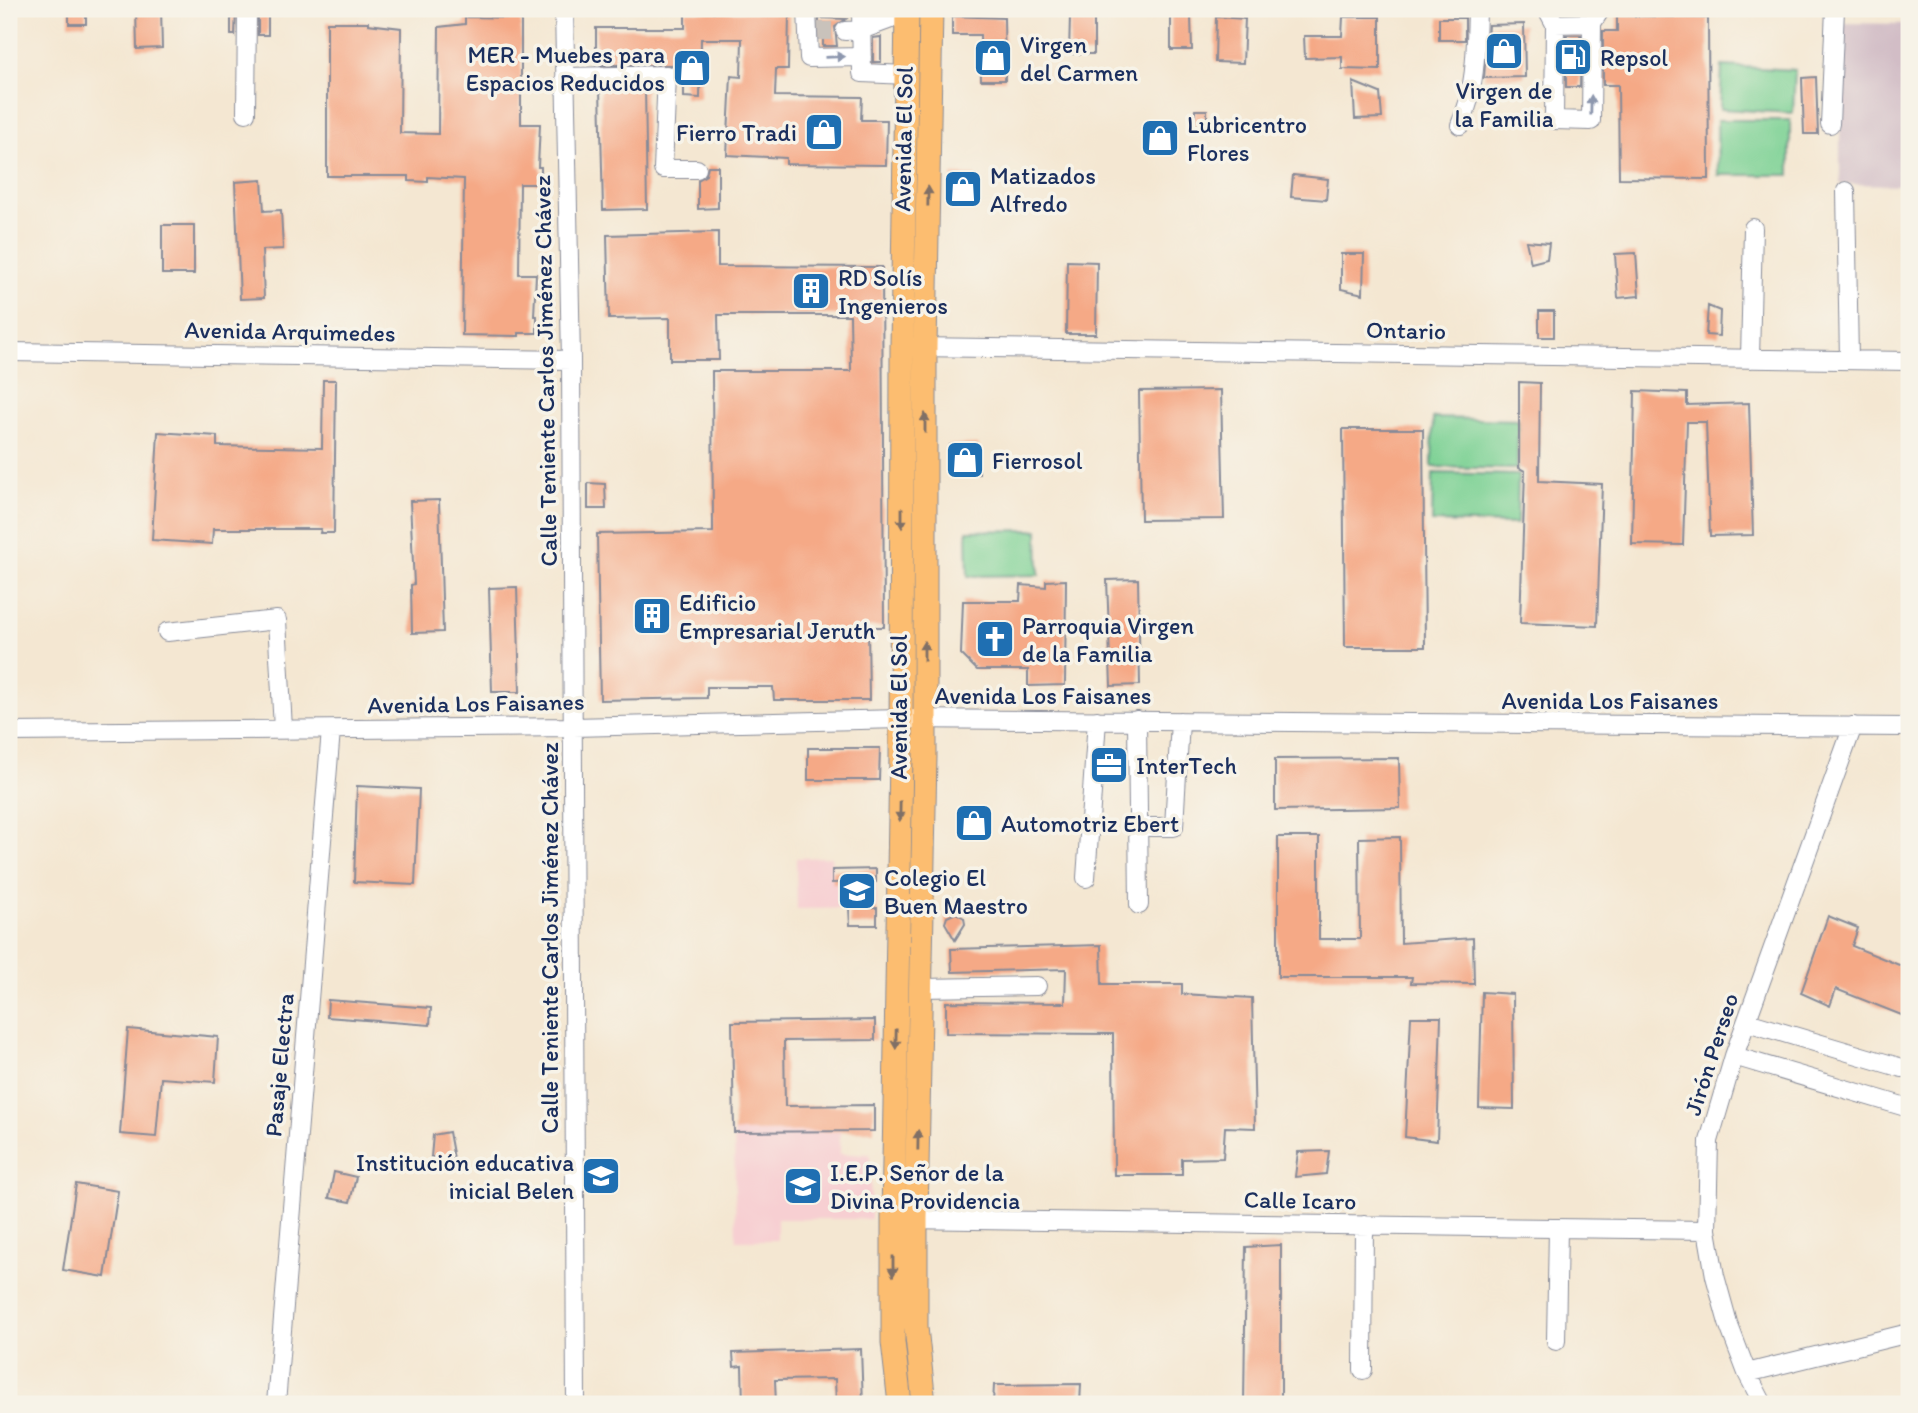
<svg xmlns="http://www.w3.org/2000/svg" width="1918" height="1413" viewBox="0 0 1918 1413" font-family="Itim,sans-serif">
<rect width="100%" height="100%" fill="#f7f3e8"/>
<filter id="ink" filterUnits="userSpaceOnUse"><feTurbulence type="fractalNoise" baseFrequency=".0143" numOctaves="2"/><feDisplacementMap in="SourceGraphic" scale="14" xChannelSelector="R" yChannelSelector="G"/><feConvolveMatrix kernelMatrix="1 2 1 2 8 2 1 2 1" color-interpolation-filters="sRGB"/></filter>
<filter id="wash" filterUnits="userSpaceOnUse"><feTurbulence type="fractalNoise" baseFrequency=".00686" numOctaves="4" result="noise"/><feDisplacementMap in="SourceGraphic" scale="28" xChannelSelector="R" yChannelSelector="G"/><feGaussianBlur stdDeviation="1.57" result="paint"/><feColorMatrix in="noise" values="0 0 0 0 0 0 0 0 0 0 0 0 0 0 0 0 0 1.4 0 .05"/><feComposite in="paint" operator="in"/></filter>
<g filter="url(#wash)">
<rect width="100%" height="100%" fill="#f4e7d2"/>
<path fill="#f7cfd2" d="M 831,857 L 832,882 L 876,882 L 877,908 L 797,909 L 796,858 Z
M 840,1131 L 840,1154 L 870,1154 L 871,1219 L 777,1219 L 777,1240 L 736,1240 L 734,1132 Z"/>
<path fill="#d2bdc6" d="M 1840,23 L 1909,24 L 1909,185 L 1840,184 Z"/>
<path fill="#7dd194" stroke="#4c8079" stroke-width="2" d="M 1722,66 L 1795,70 L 1793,113 L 1720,109 Z
M 1717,120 L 1790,120 L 1790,175 L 1718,175 Z
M 1433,418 L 1518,420 L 1517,469 L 1432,467 Z
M 1433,473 L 1518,475 L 1517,524 L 1432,522 Z
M 1038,530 L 1039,575 L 968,576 L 967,531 Z"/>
<g id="blocks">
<path fill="#f5a986" d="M 69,9 L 86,9 L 86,24 L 69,24 Z
M 136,9 L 161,9 L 162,48 L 137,49 Z
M 231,9 L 236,9 L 235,35 L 231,35 Z
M 258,9 L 268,9 L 268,35 L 258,35 Z
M 685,11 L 789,13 L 788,69 L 776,69 L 775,96 L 862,97 L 861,120 L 887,120 L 886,165 L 786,164 L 786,158 L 727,155 L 731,76 L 741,77 L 742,39 L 701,39 L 700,98 L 684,97 L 684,73 L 678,73 L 672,65 L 596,65 L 596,28 L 685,28 Z
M 1617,15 L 1708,18 L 1709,179 L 1619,178 L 1618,85 L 1603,85 L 1603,31 L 1617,31 Z
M 952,16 L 1004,18 L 1005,80 L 981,80 L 980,35 L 952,35 Z
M 1070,16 L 1094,17 L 1094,54 L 1069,54 Z
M 1171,16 L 1191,16 L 1192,50 L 1171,50 Z
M 465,17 L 521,18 L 521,124 L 540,124 L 538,167 L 541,167 L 541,184 L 520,184 L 519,274 L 536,274 L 534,316 L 537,316 L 537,333 L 519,333 L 519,336 L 462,335 L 464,179 L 428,177 L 428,182 L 409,181 L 409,176 L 327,176 L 327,22 L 368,22 L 368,24 L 401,28 L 400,133 L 438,134 L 439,27 L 465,24 Z
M 1216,17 L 1245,19 L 1243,63 L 1215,62 Z
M 1343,17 L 1380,17 L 1380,70 L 1342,69 L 1342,57 L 1305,58 L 1304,36 L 1342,36 Z
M 819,18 L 846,19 L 835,27 L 837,46 L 823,46 L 823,34 L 819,34 Z
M 1439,18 L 1465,18 L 1465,40 L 1439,40 Z
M 1524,24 L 1525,77 L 1484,78 L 1488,25 Z
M 1566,35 L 1581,35 L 1580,87 L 1566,87 Z
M 881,37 L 881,62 L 873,62 L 873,38 Z
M 1816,77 L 1818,134 L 1804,134 L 1802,78 Z
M 1353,82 L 1380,93 L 1382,118 L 1355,119 Z
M 645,87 L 647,209 L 603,210 L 600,88 Z
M 1195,110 L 1207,110 L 1207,126 L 1194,125 Z
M 708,166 L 718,166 L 718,208 L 698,209 L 698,180 L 706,175 Z
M 952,175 L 975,175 L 975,204 L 952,204 Z
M 1293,175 L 1328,179 L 1326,200 L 1291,197 Z
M 262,180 L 264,211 L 281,210 L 283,249 L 262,250 L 264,298 L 240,299 L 235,182 Z
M 162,225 L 194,225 L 194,274 L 162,274 Z
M 718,232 L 718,266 L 882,267 L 884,627 L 868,627 L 869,700 L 774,700 L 773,687 L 707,687 L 707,698 L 600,700 L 597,534 L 713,532 L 712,371 L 851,371 L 850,315 L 718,315 L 719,360 L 670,360 L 670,318 L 609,319 L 607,235 Z
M 1526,241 L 1549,243 L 1547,259 L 1531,263 Z
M 1636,253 L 1639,296 L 1618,298 L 1615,254 Z
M 1341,254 L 1364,254 L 1363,294 L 1341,289 Z
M 1067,261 L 1097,262 L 1096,334 L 1066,334 Z
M 1708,306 L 1720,311 L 1719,336 L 1706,335 Z
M 1539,311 L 1554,311 L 1554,337 L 1539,337 Z
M 323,380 L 336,380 L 334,533 L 320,533 L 321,529 L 213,529 L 212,544 L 152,540 L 158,432 L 217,436 L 217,446 L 322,448 Z
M 1519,382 L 1540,383 L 1539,481 L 1602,484 L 1597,626 L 1520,623 L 1525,471 L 1519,468 Z
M 1221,390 L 1224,519 L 1141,520 L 1139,391 Z
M 1635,391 L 1687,393 L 1687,405 L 1749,403 L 1753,535 L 1710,536 L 1706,422 L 1687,422 L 1683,545 L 1632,544 Z
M 1343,429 L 1423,429 L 1425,647 L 1345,647 Z
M 978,444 L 979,474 L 951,475 L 950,445 Z
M 588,483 L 605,484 L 606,509 L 588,509 Z
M 439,500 L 443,632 L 412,633 L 411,585 L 414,584 L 410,501 Z
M 1138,579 L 1140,685 L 1111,686 L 1107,580 Z
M 1066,580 L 1065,685 L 1028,686 L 1028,670 L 977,670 L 961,654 L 963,601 L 1020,601 L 1021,585 L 1046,587 L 1046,581 Z
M 517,587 L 520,692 L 492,692 L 489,588 Z
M 808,748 L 880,748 L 879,780 L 808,780 Z
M 1399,758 L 1400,808 L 1275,810 L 1275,759 Z
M 357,786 L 419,789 L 415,885 L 354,882 Z
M 1278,837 L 1319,837 L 1319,939 L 1360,939 L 1359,838 L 1400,837 L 1401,943 L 1473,938 L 1474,984 L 1411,983 L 1412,977 L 1278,977 Z
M 876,869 L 876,882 L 832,883 L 832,870 Z
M 849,908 L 877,908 L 877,925 L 850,925 Z
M 956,913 L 964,918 L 965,924 L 955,940 L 945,923 L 947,917 Z
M 1828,916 L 1858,928 L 1852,946 L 1909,969 L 1909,1018 L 1836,989 L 1830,1006 L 1801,993 Z
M 1101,945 L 1102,984 L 1182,984 L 1182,994 L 1252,998 L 1255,1128 L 1225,1127 L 1223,1158 L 1182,1159 L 1182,1175 L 1114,1175 L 1113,1034 L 946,1033 L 946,1002 L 1065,1003 L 1066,969 L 952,972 L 951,949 Z
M 1482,992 L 1513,994 L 1514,1109 L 1479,1108 Z
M 328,1000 L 431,1008 L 430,1025 L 327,1017 Z
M 1411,1017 L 1441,1017 L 1437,1141 L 1405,1137 Z
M 875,1020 L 875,1040 L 784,1041 L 785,1106 L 874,1105 L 874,1131 L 734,1132 L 732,1022 Z
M 128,1029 L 218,1037 L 215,1082 L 161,1078 L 156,1137 L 120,1134 Z
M 449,1132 L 454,1159 L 431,1157 L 433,1135 Z
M 1329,1151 L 1326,1174 L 1295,1177 L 1298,1152 Z
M 334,1172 L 356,1177 L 350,1202 L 329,1198 Z
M 76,1184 L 118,1191 L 105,1277 L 63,1270 Z
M 1281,1245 L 1281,1404 L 1244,1404 L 1246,1247 Z
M 861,1349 L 863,1404 L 836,1404 L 835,1379 L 775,1380 L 776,1404 L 743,1404 L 742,1366 L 734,1367 L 733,1353 Z
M 1081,1384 L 1080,1404 L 993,1404 L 994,1385 Z"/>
</g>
</g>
<g filter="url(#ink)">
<use href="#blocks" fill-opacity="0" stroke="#888b98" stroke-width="2"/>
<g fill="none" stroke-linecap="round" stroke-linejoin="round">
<path stroke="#c9c2bb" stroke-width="18" stroke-dasharray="18 9" stroke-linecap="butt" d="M 814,31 L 845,31"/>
<g stroke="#888b98" stroke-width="20">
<path id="minor" d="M 564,9 L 571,360 L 576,1404
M 807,9 L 809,58 L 862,57
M 861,9 L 862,73 L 907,75
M 1547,9 L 1555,24 L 1554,120 L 1591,121 L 1592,23 L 1601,9
M 1555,24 L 1592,23
M 845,31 L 861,30 L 907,13
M 565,77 L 667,75 L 663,169 L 697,169
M 246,113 L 247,9
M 1830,124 L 1835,9
M 1460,125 C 1476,91 1476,47 1477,9
M 1846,191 L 1849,360
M 915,347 L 1909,361
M 9,352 L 571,360
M 1750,359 L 1753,228
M 167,632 L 277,620 L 283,729
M 1137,720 L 1139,905
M 9,732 L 573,727 L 901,719 L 1909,727
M 1138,827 L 1174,827 L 1180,721
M 1086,878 L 1097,720
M 921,988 L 1037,986
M 1747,1022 L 1902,1068
M 1734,1056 L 1909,1108
M 904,1219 L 1707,1230
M 1556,1341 L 1558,1228
M 1363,1370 L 1364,1225
M 1747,1373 L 1909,1333
M 276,1404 L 331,730
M 1763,1404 L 1747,1373 L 1728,1323 L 1715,1276 L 1707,1230 L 1709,1141 L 1734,1056 L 1853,726"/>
</g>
<g stroke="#888b98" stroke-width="25">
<path id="major" d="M 900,1404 L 893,1342 L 893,1219 L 901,756 L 902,347 L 907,9
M 924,1404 L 916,1327 L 916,1219 L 925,756 L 925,347 L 931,9"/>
</g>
<use href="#minor" stroke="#fff" stroke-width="18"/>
<use href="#major" stroke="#fcbd6f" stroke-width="23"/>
</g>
<defs><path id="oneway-solid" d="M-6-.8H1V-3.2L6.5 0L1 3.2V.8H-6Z" transform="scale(1.75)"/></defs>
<g fill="#8d97ae">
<use href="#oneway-solid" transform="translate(835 57) rotate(-2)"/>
<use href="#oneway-solid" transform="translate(1591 105) rotate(-89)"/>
</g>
<g fill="#806f66">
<use href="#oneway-solid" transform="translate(928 196) rotate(-89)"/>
<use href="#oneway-solid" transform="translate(925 423) rotate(-90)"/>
<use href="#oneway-solid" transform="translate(902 518) rotate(90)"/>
<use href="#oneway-solid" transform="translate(924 651) rotate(-90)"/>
<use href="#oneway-solid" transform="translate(900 811) rotate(91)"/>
<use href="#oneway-solid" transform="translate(896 1039) rotate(91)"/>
<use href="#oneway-solid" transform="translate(918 1140) rotate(-89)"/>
<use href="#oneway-solid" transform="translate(893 1266) rotate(90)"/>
</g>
</g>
<defs>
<g id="shop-square" transform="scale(2.0125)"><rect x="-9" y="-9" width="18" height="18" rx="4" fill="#1f6fb2" stroke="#f7f3e8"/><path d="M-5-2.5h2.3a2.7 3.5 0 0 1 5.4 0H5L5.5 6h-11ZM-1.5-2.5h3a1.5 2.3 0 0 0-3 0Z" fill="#fff"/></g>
<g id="fuel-square" transform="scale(2.0125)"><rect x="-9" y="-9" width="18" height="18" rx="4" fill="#1f6fb2" stroke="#f7f3e8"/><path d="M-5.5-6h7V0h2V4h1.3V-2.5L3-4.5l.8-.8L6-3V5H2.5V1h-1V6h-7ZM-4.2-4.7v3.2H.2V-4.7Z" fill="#fff"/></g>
<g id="building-square" transform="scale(2.0125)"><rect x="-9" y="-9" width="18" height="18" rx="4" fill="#1f6fb2" stroke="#f7f3e8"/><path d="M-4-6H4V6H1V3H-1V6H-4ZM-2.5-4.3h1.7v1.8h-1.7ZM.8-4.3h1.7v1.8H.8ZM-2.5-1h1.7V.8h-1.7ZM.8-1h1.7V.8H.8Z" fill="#fff"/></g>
<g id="church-square" transform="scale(2.0125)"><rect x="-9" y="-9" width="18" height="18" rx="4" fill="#1f6fb2" stroke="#f7f3e8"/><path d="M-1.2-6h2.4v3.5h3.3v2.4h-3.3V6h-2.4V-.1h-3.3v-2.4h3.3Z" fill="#fff"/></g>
<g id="office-square" transform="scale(2.0125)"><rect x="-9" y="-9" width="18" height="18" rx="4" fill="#1f6fb2" stroke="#f7f3e8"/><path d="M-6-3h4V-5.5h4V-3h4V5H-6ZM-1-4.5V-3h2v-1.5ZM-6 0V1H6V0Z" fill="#fff"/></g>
<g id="university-square" transform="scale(2.0125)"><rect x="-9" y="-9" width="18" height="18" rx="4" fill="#1f6fb2" stroke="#f7f3e8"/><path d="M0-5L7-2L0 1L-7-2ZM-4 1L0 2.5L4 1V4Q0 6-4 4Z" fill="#fff"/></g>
<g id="school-square" transform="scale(2.0125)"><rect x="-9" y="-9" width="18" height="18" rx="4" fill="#1f6fb2" stroke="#f7f3e8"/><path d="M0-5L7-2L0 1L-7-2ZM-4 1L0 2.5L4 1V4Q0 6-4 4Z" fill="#fff"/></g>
</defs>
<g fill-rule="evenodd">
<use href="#shop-square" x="1504" y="51"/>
<use href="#fuel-square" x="1573" y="57"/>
<use href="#shop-square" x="993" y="58"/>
<use href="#shop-square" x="692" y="68"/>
<use href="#shop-square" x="824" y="132"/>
<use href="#shop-square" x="1160" y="138"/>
<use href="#shop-square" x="963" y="189"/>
<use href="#building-square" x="811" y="291"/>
<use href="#shop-square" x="965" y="460"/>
<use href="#building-square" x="652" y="616"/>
<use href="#church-square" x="995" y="639"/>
<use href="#office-square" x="1109" y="765"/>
<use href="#shop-square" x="974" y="823"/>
<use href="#university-square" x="857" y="891"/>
<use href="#school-square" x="601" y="1176"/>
<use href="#school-square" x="803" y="1186"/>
</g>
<g text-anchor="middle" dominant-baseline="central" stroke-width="7" stroke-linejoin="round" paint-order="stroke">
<g font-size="24" fill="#1b2f5e" stroke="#f7f3e8" text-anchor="start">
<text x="1020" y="44">Virgen<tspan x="1020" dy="28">del Carmen</tspan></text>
<text x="665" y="54" text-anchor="end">MER - Muebes para<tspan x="665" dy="28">Espacios Reducidos</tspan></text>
<text x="1600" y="57">Repsol</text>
<text x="1504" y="90" text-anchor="middle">Virgen de<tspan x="1504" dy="28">la Familia</tspan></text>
<text x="1187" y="124">Lubricentro<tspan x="1187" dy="28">Flores</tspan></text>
<text x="797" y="132" text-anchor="end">Fierro Tradi</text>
<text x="990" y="175">Matizados<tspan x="990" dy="28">Alfredo</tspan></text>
<text x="838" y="277">RD Solís<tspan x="838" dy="28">Ingenieros</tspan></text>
<text x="992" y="460">Fierrosol</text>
<text x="679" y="602">Edificio<tspan x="679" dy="28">Empresarial Jeruth</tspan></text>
<text x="1022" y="625">Parroquia Virgen<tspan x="1022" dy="28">de la Familia</tspan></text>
<text x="1136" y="765">InterTech</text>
<text x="1001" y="823">Automotriz Ebert</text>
<text x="884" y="877">Colegio El<tspan x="884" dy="28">Buen Maestro</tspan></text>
<text x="574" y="1162" text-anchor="end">Institución educativa<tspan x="574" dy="28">inicial Belen</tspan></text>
<text x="830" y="1172">I.E.P. Señor de la<tspan x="830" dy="28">Divina Providencia</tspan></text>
</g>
<g font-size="24" fill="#1b2f5e" stroke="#f7f3e8">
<text transform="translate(903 139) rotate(-89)">Avenida El Sol</text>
<text transform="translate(1406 330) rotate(1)">Ontario</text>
<text transform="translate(290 331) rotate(1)">Avenida Arquimedes</text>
<text transform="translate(545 371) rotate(-91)">Calle Teniente Carlos Jiménez Chávez</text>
<text x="1043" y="695">Avenida Los Faisanes</text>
<text x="1610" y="700">Avenida Los Faisanes</text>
<text transform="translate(476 703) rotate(-1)">Avenida Los Faisanes</text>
<text transform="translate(898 707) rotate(-90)">Avenida El Sol</text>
<text transform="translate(549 938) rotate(-90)">Calle Teniente Carlos Jiménez Chávez</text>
<text transform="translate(1711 1054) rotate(-72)">Jirón Perseo</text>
<text transform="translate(279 1065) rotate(-85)">Pasaje Electra</text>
<text transform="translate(1300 1200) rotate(1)">Calle Icaro</text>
</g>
</g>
<rect width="1918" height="1413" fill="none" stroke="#f7f3e8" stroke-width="35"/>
</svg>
